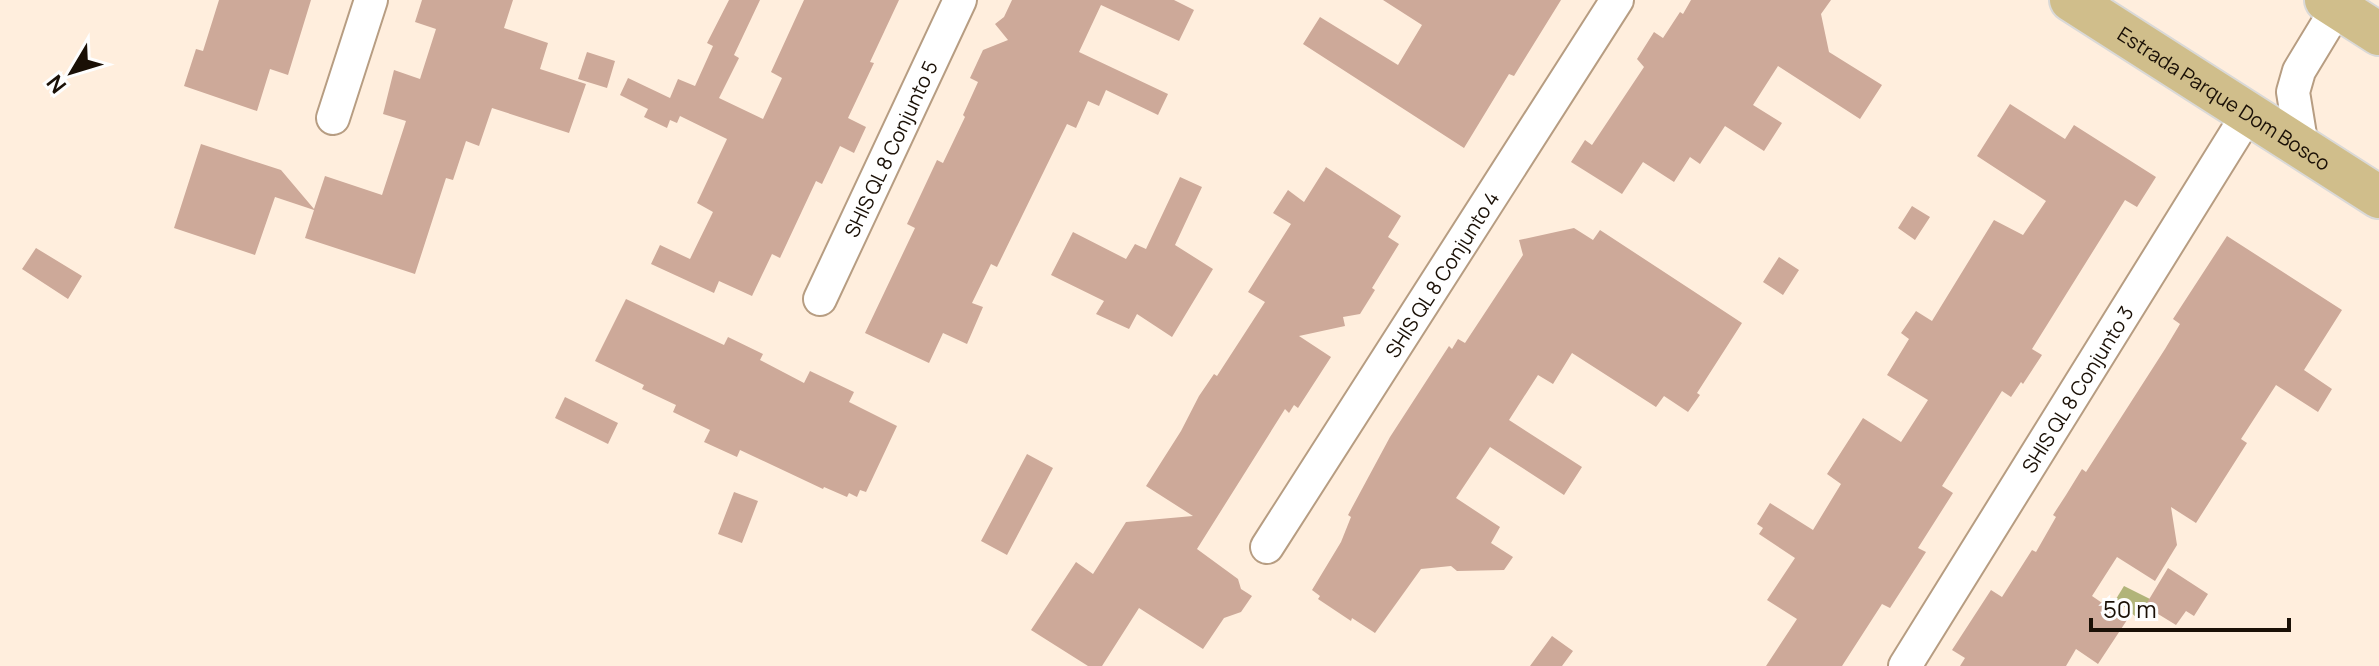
<svg xmlns="http://www.w3.org/2000/svg" width="2379" height="666" viewBox="0 0 2379 666" font-family="Manrope,sans-serif">
<rect width="100%" height="100%" fill="#fed"/>
<path fill="#b1b479" d="M 2124,586 L 2150,599 L 2152,608 L 2149,612 L 2137,618 L 2116,599 Z"/>
<path fill="#cda999" d="M 219,0 L 311,0 L 288,75 L 270,69 L 257,111 L 184,86 L 196,49 L 203,51 Z
M 422,0 L 513,0 L 504,28 L 548,43 L 540,69 L 586,84 L 569,133 L 492,108 L 479,146 L 466,141 L 453,180 L 446,178 L 415,274 L 305,238 L 314,210 L 275,197 L 255,255 L 174,228 L 201,144 L 281,170 L 314,209 L 325,176 L 382,195 L 406,121 L 383,114 L 394,70 L 420,79 L 436,29 L 415,22 Z
M 729,0 L 760,0 L 734,55 L 739,58 L 719,98 L 763,119 L 782,78 L 771,72 L 804,0 L 899,0 L 870,62 L 874,63 L 848,118 L 866,127 L 854,153 L 840,146 L 822,184 L 816,181 L 780,258 L 772,254 L 752,296 L 719,281 L 714,293 L 651,264 L 660,245 L 690,259 L 713,212 L 697,203 L 727,139 L 680,116 L 677,123 L 670,120 L 667,128 L 644,117 L 648,109 L 620,95 L 628,78 L 670,98 L 678,79 L 695,86 L 713,46 L 707,43 Z
M 1012,0 L 1174,0 L 1194,10 L 1179,41 L 1101,5 L 1079,52 L 1168,94 L 1158,115 L 1106,90 L 1099,106 L 1088,101 L 1076,128 L 1067,124 L 997,267 L 991,264 L 972,303 L 983,307 L 967,344 L 943,333 L 929,363 L 865,333 L 915,228 L 907,224 L 937,160 L 943,163 L 965,117 L 963,115 L 978,82 L 970,78 L 983,50 L 1008,40 L 995,24 L 1004,17 Z
M 1383,0 L 1561,0 L 1514,76 L 1509,74 L 1464,148 L 1303,44 L 1320,17 L 1398,65 L 1422,25 Z
M 1691,0 L 1831,0 L 1821,14 L 1829,52 L 1882,85 L 1860,119 L 1778,66 L 1753,105 L 1782,123 L 1764,151 L 1725,126 L 1700,164 L 1690,157 L 1674,182 L 1643,162 L 1622,194 L 1571,162 L 1585,140 L 1592,145 L 1644,67 L 1637,59 L 1654,32 L 1663,38 L 1680,12 L 1683,14 Z
M 587,52 L 615,61 L 607,88 L 578,79 Z
M 2010,104 L 2065,139 L 2074,125 L 2156,177 L 2137,207 L 2125,200 L 2032,349 L 2042,355 L 2023,384 L 2021,382 L 2011,397 L 2002,391 L 1942,486 L 1953,493 L 1918,548 L 1926,552 L 1890,608 L 1882,604 L 1842,666 L 1766,666 L 1797,619 L 1767,600 L 1795,558 L 1759,534 L 1763,528 L 1757,524 L 1770,503 L 1813,530 L 1841,484 L 1827,474 L 1863,418 L 1901,442 L 1928,400 L 1887,375 L 1909,339 L 1901,333 L 1916,311 L 1932,321 L 1994,220 L 2023,235 L 2046,201 L 1977,156 Z
M 1326,167 L 1401,216 L 1388,237 L 1399,244 L 1372,288 L 1375,290 L 1360,314 L 1343,317 L 1345,326 L 1299,336 L 1331,357 L 1298,408 L 1294,405 L 1289,413 L 1285,409 L 1197,549 L 1238,579 L 1241,589 L 1252,596 L 1241,612 L 1224,618 L 1203,649 L 1139,608 L 1102,666 L 1088,666 L 1031,630 L 1076,562 L 1093,574 L 1126,522 L 1193,516 L 1146,486 L 1181,431 L 1199,396 L 1214,374 L 1217,376 L 1265,302 L 1248,292 L 1291,224 L 1273,213 L 1288,190 L 1304,202 Z
M 1180,177 L 1202,187 L 1175,245 L 1213,269 L 1172,337 L 1137,314 L 1129,329 L 1096,314 L 1104,301 L 1051,275 L 1073,232 L 1126,259 L 1135,244 L 1146,249 Z
M 1912,206 L 1930,217 L 1915,240 L 1898,228 Z
M 1574,228 L 1593,240 L 1600,230 L 1742,323 L 1697,393 L 1700,395 L 1688,412 L 1664,396 L 1656,407 L 1572,353 L 1553,384 L 1538,375 L 1509,420 L 1582,467 L 1564,495 L 1490,447 L 1456,498 L 1500,527 L 1491,543 L 1513,557 L 1504,570 L 1457,571 L 1451,566 L 1421,569 L 1375,633 L 1352,618 L 1351,621 L 1318,599 L 1320,596 L 1312,590 L 1341,542 L 1351,517 L 1348,515 L 1390,437 L 1449,346 L 1452,349 L 1458,339 L 1465,343 L 1523,255 L 1519,240 Z
M 2227,236 L 2342,310 L 2304,370 L 2332,389 L 2318,412 L 2276,385 L 2241,439 L 2247,443 L 2196,523 L 2171,507 L 2177,545 L 2155,581 L 2117,557 L 2092,596 L 2127,620 L 2098,664 L 2076,649 L 2066,666 L 1960,666 L 1965,658 L 1952,650 L 1991,590 L 2002,597 L 2032,550 L 2036,552 L 2056,517 L 2053,515 L 2066,495 L 2082,469 L 2086,472 L 2165,349 L 2180,324 L 2173,319 Z
M 36,248 L 82,276 L 68,299 L 22,269 Z
M 1779,257 L 1799,270 L 1783,295 L 1763,282 Z
M 626,299 L 724,345 L 728,337 L 763,354 L 760,360 L 804,383 L 810,371 L 854,392 L 849,402 L 897,426 L 866,492 L 860,490 L 857,497 L 849,493 L 847,497 L 824,487 L 823,489 L 740,450 L 737,457 L 704,442 L 710,430 L 673,412 L 676,405 L 642,389 L 644,385 L 595,361 Z
M 565,397 L 618,423 L 608,444 L 555,418 Z
M 1027,454 L 1053,468 L 1007,555 L 981,541 Z
M 734,492 L 758,501 L 742,543 L 718,534 Z
M 2168,568 L 2208,594 L 2194,616 L 2186,611 L 2176,625 L 2145,606 Z
M 1552,636 L 1573,651 L 1562,666 L 1530,666 Z"/>
<g fill="none" stroke-linecap="round" stroke-linejoin="round">
<g stroke="#b79d82" stroke-width="36">
<g id="minor">
<path d="M 333,118 L 371,0"/>
<path d="M 2302,147 L 2293,92 L 2299,71 L 2342,0"/>
<path id="s1" d="M 820,299 L 960,0"/>
<path id="s2" d="M 1267,547 L 1617,0"/>
<path id="s3" d="M 1905,666 L 2248,114"/>
</g>
</g>
<g stroke="#dad9d7" stroke-width="46">
<g id="major">
<path id="s4" d="M 2071,0 L 2379,197"/>
<path d="M 2326,0 L 2379,34"/>
</g>
</g>
<use href="#minor" stroke="#fff" stroke-width="32"/>
<use href="#major" stroke="#d0be8b" stroke-width="42"/>
</g>
<g text-anchor="middle" dominant-baseline="central" stroke-width="6" stroke-linejoin="round" paint-order="stroke">
<g font-size="20" fill="#1a1006" stroke="#fefefe">
<text stroke="none"><textPath href="#s4" startOffset="182">Estrada Parque Dom Bosco</textPath></text>
<text stroke="none"><textPath href="#s1" startOffset="166">SHIS QL 8 Conjunto 5</textPath></text>
<text stroke="none"><textPath href="#s2" startOffset="324">SHIS QL 8 Conjunto 4</textPath></text>
<text stroke="none"><textPath href="#s3" startOffset="326">SHIS QL 8 Conjunto 3</textPath></text>
</g>
</g>
<g transform="translate(72 72) rotate(232)" stroke="#fefefe" stroke-width="6" paint-order="stroke">
<path d="M0-6L14 30L0 20L-14 30Z" fill="#1a1006"/>
<text y="-12" font-size="22" font-weight="bold" text-anchor="middle" fill="#1a1006">N</text>
</g>
<path d="M2091 618v12h198v-12" fill="none" stroke="#1a1006" stroke-width="4"/>
<text x="2103" y="618" font-size="24" fill="#1a1006" stroke="#fefefe" stroke-width="6" paint-order="stroke">50 m</text>
</svg>
